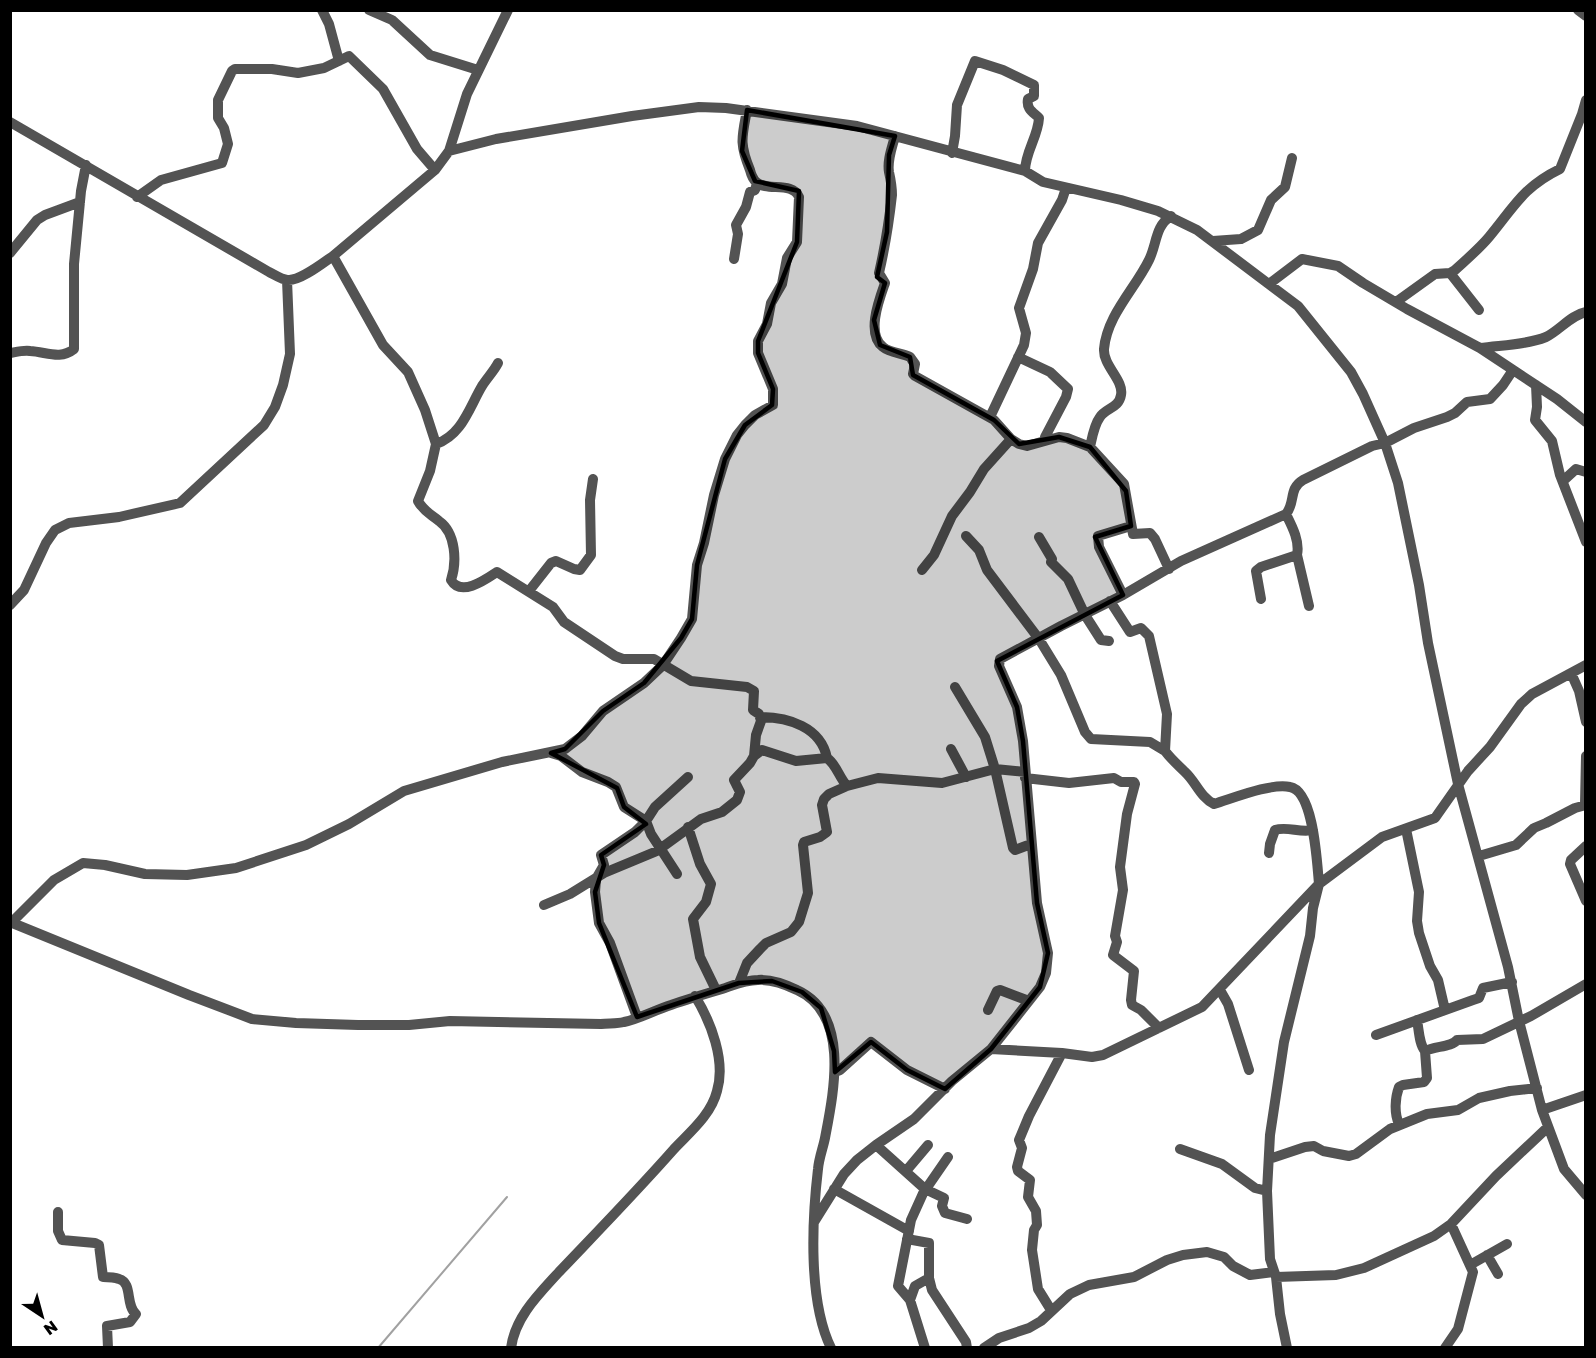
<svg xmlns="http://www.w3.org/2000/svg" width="1596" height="1358" viewBox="0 0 1596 1358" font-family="'Golos Text',sans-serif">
<rect width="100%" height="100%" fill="#fff"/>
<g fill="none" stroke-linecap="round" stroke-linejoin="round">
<path stroke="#a1a1a1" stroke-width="2" d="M 378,1348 L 507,1197"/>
<path stroke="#535353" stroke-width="10" d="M 322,10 L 329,24 L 339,61
M 369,10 L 392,20 L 430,55 L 478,70
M 1578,10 L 1586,16
M 10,122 L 269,272 C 275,275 282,280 288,280 C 300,281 323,263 333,256 L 435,170 L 449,151 L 467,94 L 508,10
M 895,136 C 892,148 887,160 889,172 C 891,181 892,187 892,195 C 889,222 885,247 879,273 L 885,283 C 879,300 866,334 883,347 C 890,353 902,353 910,357 L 915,364 L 913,374 L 915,376 L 994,420 L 1011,439 L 1019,444 L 1027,446 L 1059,437 L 1067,438 L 1090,447 L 1124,484 L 1133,534 L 1150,533 L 1155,539 L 1169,569
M 449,151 L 496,139 L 632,116 L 699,107 L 726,108 L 857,126 L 1025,171 L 1043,182 L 1121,200 L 1158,211 L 1197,230 L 1298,306 L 1351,372 L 1363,394 L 1385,443 L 1398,483 L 1419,585 L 1428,643 L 1458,784 L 1508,967 L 1519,1021 L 1542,1110 L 1564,1169 L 1586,1195
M 952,153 L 955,136 L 957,105 L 975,61 L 1003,70 L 1034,85 L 1034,96 L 1028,99 C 1026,109 1033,112 1039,118 C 1038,137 1025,152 1025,171
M 137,197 L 161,180 L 222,163 L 228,144 L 224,128 L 218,118 L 218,100 L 232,71 L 235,69 L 272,69 L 298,73 L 324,68 L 349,56 L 383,89 L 417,149 L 435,170
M 1213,241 L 1241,239 L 1258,230 L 1271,200 L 1285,187 L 1292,158
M 10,253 L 37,220 L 45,215 L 80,202
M 333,256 L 383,345 L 408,372 L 425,410 L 436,444 L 430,471 L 418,501 C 424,512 431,514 439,521 C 456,533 457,562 451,580 C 461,597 485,580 497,572 L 553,607 L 564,622 L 615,656 L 623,659 L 654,659 L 691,681 L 747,687 L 754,691 L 753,710 L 759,714 L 761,721 L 756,735 L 754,756 L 750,763 L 734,780 L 740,792 L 737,800 L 722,812 L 701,819 L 657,851 L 604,873 L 570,894 L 544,905
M 734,259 L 738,234 L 736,225 L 746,207 L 750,192 L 755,190 L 757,183
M 1450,273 L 1479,310
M 1269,284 L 1302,259 L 1338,266 L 1363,283 L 1407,309 L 1480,348 L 1557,399 L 1586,422
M 1396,302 L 1435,274 L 1450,273 L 1455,270 C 1467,259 1479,249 1489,237 C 1514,207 1523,187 1560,169 L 1582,114 L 1586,100
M 1480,348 C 1501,345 1526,345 1546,337 C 1560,330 1571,315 1586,312
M 10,353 C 16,352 24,350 30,351 C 47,352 60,360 74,349 L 74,264 L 81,191 L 86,165
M 1018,357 L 1050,372 L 1068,389 L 1066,397 L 1045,437 L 1046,440
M 1536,385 L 1537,407 L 1535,420 L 1552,441 L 1560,475 L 1586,542
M 990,417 L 1024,345 L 1026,333 L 1019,308 L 1033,269 L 1038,243 L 1062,200 L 1066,188
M 436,444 C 462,435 469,408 482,386 C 487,378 494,371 498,363
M 1090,447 C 1092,438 1094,425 1100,417 C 1106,408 1119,408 1121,395 C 1124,380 1103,366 1104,349 C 1107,315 1135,289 1149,260 C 1157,244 1155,226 1171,216
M 1564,480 L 1576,469 L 1586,472
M 1286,514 C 1292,526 1300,541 1297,555 L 1309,606
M 966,536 L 979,550 L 987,570 L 1039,639 L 1061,675 L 1085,732 L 1091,739 L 1150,742 L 1165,751
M 1039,537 L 1052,559 L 1051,562 L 1068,579 L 1085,615 L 1101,640 L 1109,641
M 922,570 L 934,555 L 952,516 L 970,492 L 984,469 L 1011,439
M 529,591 L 551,563 L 556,561 L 574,569 L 580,570 L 591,555 L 590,500 L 593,479
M 1123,595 L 1099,547 L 1098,536 L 1131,526
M 1261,599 L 1256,571 L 1261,567 L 1297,555
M 10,605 L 24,590 L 46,543 L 55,530 L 69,523 L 119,517 L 180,503 L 264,425 L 275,407 L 283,385 L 290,354 L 287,280
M 1571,673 L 1579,691 L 1586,722
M 955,687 L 985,737 L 995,769 L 1013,848 L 1015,850 L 1031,844
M 760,717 C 788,717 821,727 827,758
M 951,749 L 966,777
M 551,753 L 561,756 L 582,772 L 608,782 L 616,787 L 624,807 L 646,821 L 651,834 L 677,874
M 754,756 L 762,750 L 796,761 L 827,758 C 836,764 839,777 847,786
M 1025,778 L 1069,783 L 1114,778 L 1121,782 L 1134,782 L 1135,784 L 1127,814 L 1120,867 L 1123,890 L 1115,936 L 1117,942 L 1113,955 L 1134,971 L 1131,1000 L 1132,1005 L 1141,1010 L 1159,1028
M 1585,804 L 1586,756
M 688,827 L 700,864 L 711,884 L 706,902 L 693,919 L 700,957 L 716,990
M 1406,829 L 1419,892 L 1417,921 L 1419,933 L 1430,966 L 1438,980 L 1445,1010
M 1586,846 L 1571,860 L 1570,864 L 1586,901
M 1269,853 L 1270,844 L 1275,830 C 1287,826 1300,833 1313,830
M 1479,856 L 1516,845 L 1534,828 L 1546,823 L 1575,808 L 1586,805
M 10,922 L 189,995 L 252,1019 L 296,1023 L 358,1025 L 409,1025 L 450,1021 L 601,1024 C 608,1023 617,1024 624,1022 C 639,1019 655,1010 671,1005 C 688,999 705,994 722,989 C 734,985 745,980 758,980 C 771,979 785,984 797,990 C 850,1014 834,1091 825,1138 C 823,1148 819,1158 818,1169 C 812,1220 808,1301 831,1348
M 12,922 L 54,880 L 83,863 L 105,865 L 145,874 L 187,875 L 236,868 L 306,845 L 349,824 L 404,791 L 502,762 L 565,749 L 582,736 L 603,711 L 644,683 L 663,665 L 681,638 L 692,619 L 697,565 L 704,543 L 714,495 L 725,459 L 737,435 L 745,425 L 755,415 L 773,405 L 773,389 L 758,353 L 758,341 L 767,324 L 771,303 L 782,284 L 787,258 L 797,242 L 799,197 C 792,181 767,192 756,182 C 753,179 751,174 750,170 C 739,143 742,137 747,110
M 739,983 L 747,963 L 760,949 L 766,943 L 791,932 L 799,922 L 808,893 L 803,845 L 804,842 L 820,837 L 827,832 L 822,805 L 824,799 L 829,794 L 847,786 L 878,778 L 942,783 L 995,769 L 1025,772
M 1220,990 L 1228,1004 L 1249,1070
M 988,1010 L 997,991 L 1000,990 L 1029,1001
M 637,1017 L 610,943 L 599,923 L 595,892 L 596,879 L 604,865 L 601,855 L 635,832 L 646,821 L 655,807 L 688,777
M 1417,1020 C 1419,1030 1419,1044 1425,1051
M 1376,1035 L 1473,1000 L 1479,998 L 1483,988 L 1512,982
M 991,1049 L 1062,1053 L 1092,1057 L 1103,1055 L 1202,1007 L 1319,884 C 1317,863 1314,791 1290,787 C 1270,783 1234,798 1214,804 C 1200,797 1196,782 1185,772 C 1178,765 1171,759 1165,751 L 1167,714 L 1149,636 L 1141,628 L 1130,632 L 1110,601
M 835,1072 L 840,1070 L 871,1042 L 907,1070 L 945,1089
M 1542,1110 L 1586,1095
M 1399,1124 C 1394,1113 1395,1098 1399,1087 L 1403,1085 L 1424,1082 L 1427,1078 L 1425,1051 C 1435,1046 1452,1047 1457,1040 L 1483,1039 L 1531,1016 L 1586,984
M 876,1145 L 925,1189 L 911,1220 L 898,1286 L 910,1300 L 925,1348
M 1180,1149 L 1222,1164 L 1255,1188 L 1267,1191
M 1269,1159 L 1305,1147 L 1314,1146 L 1323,1151 L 1349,1156 L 1356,1154 L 1390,1129 L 1427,1114 L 1458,1110 L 1479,1098 L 1510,1091 L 1537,1088
M 906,1171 L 928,1145
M 924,1187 L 928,1186 L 948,1157
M 834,1189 L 909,1231
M 925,1189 L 944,1198 L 942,1206 L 945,1213 L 967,1219
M 58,1212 L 58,1231 L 62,1240 L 95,1243 L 99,1245 L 103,1277 C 108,1277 114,1277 119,1279 C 133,1283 125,1305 136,1314 L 130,1322 L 107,1326 L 108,1348
M 814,1222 L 844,1174 L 857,1160 L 876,1145 L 914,1119 L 952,1081 L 991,1049 L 1040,987 L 1046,973 L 1048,953 L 1037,903 L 1023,741 L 1017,707 L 999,666 L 1000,659 L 1061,626 L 1123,595 L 1181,561 L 1286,514 C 1296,502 1288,489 1303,480 L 1372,446 L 1385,443 L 1414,428 L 1447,417 L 1455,413 L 1467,402 L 1490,399 L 1503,385 L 1513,370
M 907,1239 L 929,1243 L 929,1278 L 915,1286 L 910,1300
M 1487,1255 L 1498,1274
M 1470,1265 L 1507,1244
M 1276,1277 L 1336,1275 L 1364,1268 L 1434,1236 L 1451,1224 L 1496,1176 L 1548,1127
M 929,1278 L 932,1290 L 966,1342 L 967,1348
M 1051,1310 L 1038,1289 L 1032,1250 L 1034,1230 L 1037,1225 L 1036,1211 L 1028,1197 L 1030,1180 L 1018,1171 L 1017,1167 L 1022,1148 L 1019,1140 L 1029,1116 L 1062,1053
M 511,1348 C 515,1317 539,1294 559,1272 C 598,1231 637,1191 674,1149 C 690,1132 711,1115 717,1091 C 726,1061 711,1022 695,996
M 984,1348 L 999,1338 L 1029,1328 L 1041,1321 L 1070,1294 L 1089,1285 L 1134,1277 L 1167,1260 L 1183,1255 L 1207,1252 L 1224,1257 L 1233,1266 L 1250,1275 L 1274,1272
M 1287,1348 L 1280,1314 L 1276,1277 L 1270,1259 L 1267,1191 L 1270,1135 L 1284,1042 L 1310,936 L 1313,908 L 1319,884 L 1382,837 L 1435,818 L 1468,771 L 1490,747 L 1521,704 L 1532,694 L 1586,665
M 1445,1348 L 1458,1329 L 1473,1272 L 1451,1224"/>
</g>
<path fill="#000" fill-opacity="0.2" stroke="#000" stroke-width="4.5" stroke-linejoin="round" d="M 747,110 L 895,136 L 889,155 L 887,232 L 877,277 L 885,283 L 874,320 L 880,345 L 910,357 L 913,375 L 994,420 L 1019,444 L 1059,437 L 1090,447 L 1126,491 L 1131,526 L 1095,537 L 1123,595 L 997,661 L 1017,707 L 1023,741 L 1037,903 L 1048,953 L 1040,987 L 991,1049 L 945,1089 L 907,1070 L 871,1042 L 835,1072 L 834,1051 L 821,1008 L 802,992 L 772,981 L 739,983 L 637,1017 L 599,923 L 595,892 L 604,865 L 601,855 L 646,824 L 624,807 L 617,788 L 551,753 L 565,749 L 603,711 L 644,683 L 681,638 L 692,619 L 697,565 L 725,459 L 745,425 L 772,405 L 773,389 L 758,353 L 758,341 L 797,242 L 799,191 L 755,181 L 742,151 Z"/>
<rect width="1596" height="1358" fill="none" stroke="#000000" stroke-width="24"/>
<g transform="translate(42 1316) rotate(144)" stroke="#ffffff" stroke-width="4.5" paint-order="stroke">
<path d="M0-4.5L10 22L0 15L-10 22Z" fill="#000000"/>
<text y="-9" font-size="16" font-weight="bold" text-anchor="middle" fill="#000000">N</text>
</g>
</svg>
